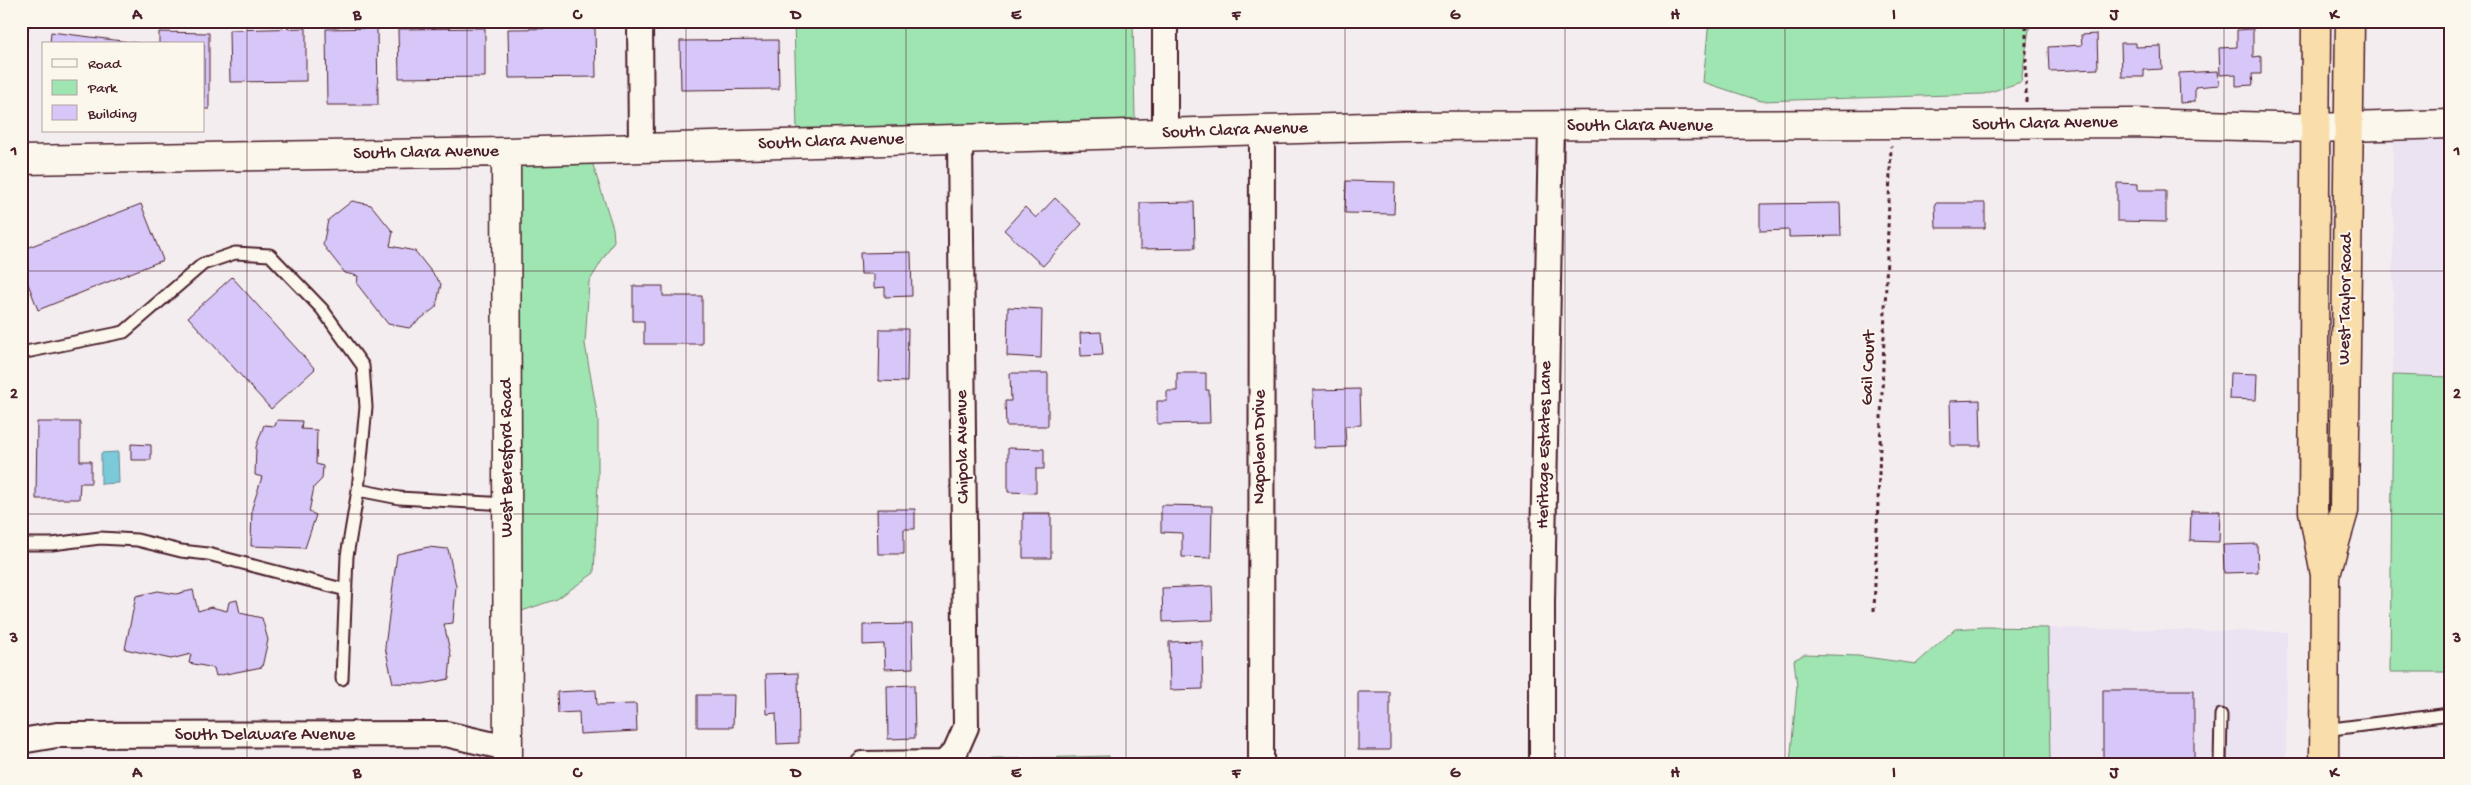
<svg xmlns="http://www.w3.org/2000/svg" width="2471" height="785" viewBox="0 0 2471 785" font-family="'Gochi Hand',sans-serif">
<rect width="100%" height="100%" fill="#f4edef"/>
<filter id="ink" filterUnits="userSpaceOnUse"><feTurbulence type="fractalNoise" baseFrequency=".02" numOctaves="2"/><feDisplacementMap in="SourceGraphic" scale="10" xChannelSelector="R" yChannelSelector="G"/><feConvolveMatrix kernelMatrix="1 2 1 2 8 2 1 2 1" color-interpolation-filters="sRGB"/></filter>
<g filter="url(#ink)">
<path fill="#ebe2f2" d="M 2450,137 L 2450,377 L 2393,375 L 2393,138 Z
M 2048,628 L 2287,632 L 2286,764 L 2050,764 Z"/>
<path fill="#9fe5b2" stroke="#74826e" d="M 794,21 L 1133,21 L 1135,119 L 797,130 Z
M 1709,21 L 2030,21 L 2030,23 L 2021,82 L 1984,94 L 1761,101 L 1703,82 Z
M 591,159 L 613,228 L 614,241 L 589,282 L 585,344 L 598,419 L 598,482 L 594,573 L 557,599 L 519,612 L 518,161 Z
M 2393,375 L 2450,377 L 2450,672 L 2390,672 Z
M 1984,627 L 2048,628 L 2050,764 L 1790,764 L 1797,686 L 1794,660 L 1805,654 L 1858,656 L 1916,664 L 1955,629 Z
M 1109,756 L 1109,764 L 962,764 L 964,760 Z"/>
<path fill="#7bcad9" stroke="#678693" d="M 118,452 L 119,483 L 101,484 L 101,453 Z"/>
<path fill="#d7c7f9" stroke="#4a1f2b" d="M 21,21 L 29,21 L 21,82 Z
M 306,28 L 306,81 L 230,82 L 229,30 Z
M 377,28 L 378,105 L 327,105 L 326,29 Z
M 485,28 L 485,77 L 399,78 L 398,29 Z
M 595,28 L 596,77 L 509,78 L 508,29 Z
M 2253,29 L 2253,57 L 2261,56 L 2261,74 L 2252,74 L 2253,85 L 2236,86 L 2236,74 L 2220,75 L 2219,48 L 2237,47 L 2237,30 Z
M 51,32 L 138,43 L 138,44 L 50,44 Z
M 159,32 L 209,33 L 209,109 L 204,109 L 204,44 L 159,44 Z
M 2097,34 L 2098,69 L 2049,71 L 2048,47 L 2082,45 L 2081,35 Z
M 778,40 L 779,89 L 681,90 L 680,41 Z
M 2121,43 L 2136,43 L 2136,47 L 2161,46 L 2162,69 L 2144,70 L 2144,77 L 2122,77 Z
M 2218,71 L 2219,85 L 2195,87 L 2195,102 L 2180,103 L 2179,73 Z
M 1346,181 L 1395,182 L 1394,214 L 1345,213 Z
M 2117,183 L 2138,184 L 2138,190 L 2166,190 L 2166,222 L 2117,221 Z
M 1055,198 L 1082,224 L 1043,266 L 1004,230 L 1025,207 L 1036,218 Z
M 352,201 L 371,205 L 393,232 L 390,246 L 415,251 L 441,284 L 436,307 L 409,328 L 388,324 L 357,284 L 358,276 L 345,273 L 323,245 L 328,220 Z
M 1194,202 L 1195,248 L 1140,249 L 1140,203 Z
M 1840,203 L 1841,236 L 1789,237 L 1789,230 L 1760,231 L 1760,204 Z
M 1935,203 L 1985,203 L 1985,228 L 1936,228 Z
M 141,204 L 163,260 L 38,310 L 22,268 L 26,267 L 21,250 Z
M 911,252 L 912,296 L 885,297 L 885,287 L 874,288 L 874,274 L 861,274 L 860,253 Z
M 232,277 L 315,369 L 271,409 L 188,317 Z
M 633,286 L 663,286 L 663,296 L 702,296 L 702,344 L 644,344 L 644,321 L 633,321 Z
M 1008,307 L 1042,309 L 1041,358 L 1007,356 Z
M 880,329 L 908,329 L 907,382 L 879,381 Z
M 1101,332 L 1103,355 L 1081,356 L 1080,333 Z
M 1010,373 L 1048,373 L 1048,426 L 1006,426 L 1005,401 L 1011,401 Z
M 1177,373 L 1206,373 L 1206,390 L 1209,390 L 1210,423 L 1157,424 L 1157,401 L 1167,401 L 1167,391 L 1177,391 Z
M 2230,373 L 2257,374 L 2256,400 L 2229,399 Z
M 1360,389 L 1361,425 L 1345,426 L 1346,447 L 1314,448 L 1313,390 Z
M 1980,400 L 1981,446 L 1951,446 L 1950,401 Z
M 277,420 L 302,421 L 301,429 L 317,430 L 316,464 L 323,466 L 322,479 L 314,487 L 309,512 L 316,515 L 305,548 L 251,546 L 252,508 L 262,477 L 255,475 L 256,447 L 264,425 L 275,426 Z
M 37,422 L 80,422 L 80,461 L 91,461 L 91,483 L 80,483 L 79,499 L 36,499 Z
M 131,444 L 151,445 L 151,460 L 131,460 Z
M 1008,448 L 1044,449 L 1044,469 L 1036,469 L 1036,493 L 1008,492 Z
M 1161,505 L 1212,506 L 1211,558 L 1182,557 L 1182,533 L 1161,532 Z
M 877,509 L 915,509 L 915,529 L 904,529 L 904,554 L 878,554 Z
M 2191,511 L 2220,511 L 2219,542 L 2190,541 Z
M 1023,513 L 1051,513 L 1051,558 L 1023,558 Z
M 2257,544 L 2258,572 L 2224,573 L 2223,545 Z
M 428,547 L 448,549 L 456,586 L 453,623 L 444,624 L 451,656 L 449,679 L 423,684 L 393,683 L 385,647 L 397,554 Z
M 1212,586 L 1213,620 L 1163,622 L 1162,588 Z
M 193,590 L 198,611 L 211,607 L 227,611 L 229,602 L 237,600 L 240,613 L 262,618 L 268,640 L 262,667 L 216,676 L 214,668 L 189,663 L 191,654 L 171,659 L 125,649 L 136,596 L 158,591 L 176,594 Z
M 912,624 L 913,668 L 885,669 L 884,644 L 863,645 L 863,625 Z
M 1202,641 L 1203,689 L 1170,690 L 1169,642 Z
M 798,673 L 799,743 L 777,744 L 776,713 L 767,714 L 766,674 Z
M 914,685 L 915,738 L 888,739 L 887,686 Z
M 596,690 L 597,705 L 636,704 L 637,731 L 580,734 L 579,712 L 558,713 L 557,692 Z
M 2103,690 L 2194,690 L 2194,764 L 2103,764 Z
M 1358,692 L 1390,692 L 1390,750 L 1358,750 Z
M 697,695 L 734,695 L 733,727 L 697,727 Z"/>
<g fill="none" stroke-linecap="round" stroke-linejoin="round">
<g stroke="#4a1f2b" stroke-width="15">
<path id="lane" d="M 21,353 L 124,332 L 203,264 L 235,253 L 270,255 L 322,309 L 363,366 L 366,407 L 358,490 L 347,556 L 342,679
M 358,490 L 399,498 L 507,504
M 21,544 L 52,544 L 100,538 L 137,540 L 181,551 L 208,554 L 346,590
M 2324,730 L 2450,714
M 2220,764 L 2221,715"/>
</g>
<g stroke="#4a1f2b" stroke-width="28">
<path id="street" d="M 640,21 L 641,148
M 1165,133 L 1165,21
M 21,741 L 57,735 L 446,734 L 507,748
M 862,764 L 944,763 L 955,752 L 966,727 L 960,139
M 1261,764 L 1262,129
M 1542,764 L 1542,601 L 1551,126"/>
</g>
<g stroke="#4a1f2b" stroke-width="31">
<path id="secondary" d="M 506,152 L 508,764
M 21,160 L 506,152 L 1403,126 L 2134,123 L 2314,128 L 2450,124"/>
</g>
<g stroke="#4a1f2b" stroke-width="31">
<path id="highway" d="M 2316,21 L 2313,511 L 2325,575 L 2324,764
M 2327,570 L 2344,511 L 2350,21"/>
</g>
<path stroke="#4a1f2b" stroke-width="3" stroke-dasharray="4 4" stroke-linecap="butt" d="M 2026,102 L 2026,21
M 1874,611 L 1891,146"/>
<use href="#lane" stroke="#fbf7ec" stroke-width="11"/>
<use href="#street" stroke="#fbf7ec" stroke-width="24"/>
<use href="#secondary" stroke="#fbf7ec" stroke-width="28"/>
<use href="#highway" stroke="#f9deab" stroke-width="28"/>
</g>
</g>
<path fill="none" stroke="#4a1f2b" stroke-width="1" stroke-opacity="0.55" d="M 247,21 L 247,764M 467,21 L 467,764M 686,21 L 686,764M 906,21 L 906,764M 1126,21 L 1126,764M 1345,21 L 1345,764M 1565,21 L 1565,764M 1785,21 L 1785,764M 2004,21 L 2004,764M 2224,21 L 2224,764M 21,271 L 2450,271M 21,514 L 2450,514"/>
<g text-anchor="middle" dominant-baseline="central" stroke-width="4" stroke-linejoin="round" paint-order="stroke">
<g font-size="18" fill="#4a1f2b" stroke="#fbf7ec">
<text transform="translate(2045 124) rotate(-1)">South Clara Avenue</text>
<text x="1640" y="126">South Clara Avenue</text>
<text transform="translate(1235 131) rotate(-2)">South Clara Avenue</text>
<text transform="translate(831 142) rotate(-2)">South Clara Avenue</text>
<text transform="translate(426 153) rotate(-1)">South Clara Avenue</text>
<text transform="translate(2346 299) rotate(-89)">West Taylor Road</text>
<text transform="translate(1869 368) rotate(-88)">Gail Court</text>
<text transform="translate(1545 445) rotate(-89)">Heritage Estates Lane</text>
<text transform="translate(963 447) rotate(-91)">Chipola Avenue</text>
<text transform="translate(1260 447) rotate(-90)">Napoleon Drive</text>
<text transform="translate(507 458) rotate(-90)">West Beresford Road</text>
<text x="265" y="735">South Delaware Avenue</text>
</g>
</g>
<rect width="2471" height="785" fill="none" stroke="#fbf7ec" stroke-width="55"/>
<rect x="42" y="42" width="162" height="90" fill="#fbf7ec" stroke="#b4a19f"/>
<rect x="52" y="59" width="25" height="8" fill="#fbf7ec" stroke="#b4a19f"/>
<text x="88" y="68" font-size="15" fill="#4a1f2b">Road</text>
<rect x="52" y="80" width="25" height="15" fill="#9fe5b2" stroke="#b4a19f"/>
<text x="88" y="92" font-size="15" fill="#4a1f2b">Park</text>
<rect x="52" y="105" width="25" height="15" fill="#d7c7f9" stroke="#b4a19f"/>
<text x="88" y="118" font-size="15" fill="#4a1f2b">Building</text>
<rect x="28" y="28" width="2416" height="730" fill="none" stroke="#4a1f2b" stroke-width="2"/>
<g font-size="16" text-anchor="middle" font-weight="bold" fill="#4a1f2b">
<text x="137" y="19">A</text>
<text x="357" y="19">B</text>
<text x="577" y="19">C</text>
<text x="796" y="19">D</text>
<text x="1016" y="19">E</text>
<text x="1236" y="19">F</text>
<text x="1455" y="19">G</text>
<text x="1675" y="19">H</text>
<text x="1894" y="19">I</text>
<text x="2114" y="19">J</text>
<text x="2334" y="19">K</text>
<text x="14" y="155">1</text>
<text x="2457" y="155">1</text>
<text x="14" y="398">2</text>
<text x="2457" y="398">2</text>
<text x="14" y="642">3</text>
<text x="2457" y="642">3</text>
<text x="137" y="777">A</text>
<text x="357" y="777">B</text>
<text x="577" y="777">C</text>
<text x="796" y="777">D</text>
<text x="1016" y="777">E</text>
<text x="1236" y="777">F</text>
<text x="1455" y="777">G</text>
<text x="1675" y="777">H</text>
<text x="1894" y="777">I</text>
<text x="2114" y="777">J</text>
<text x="2334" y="777">K</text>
</g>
</svg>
